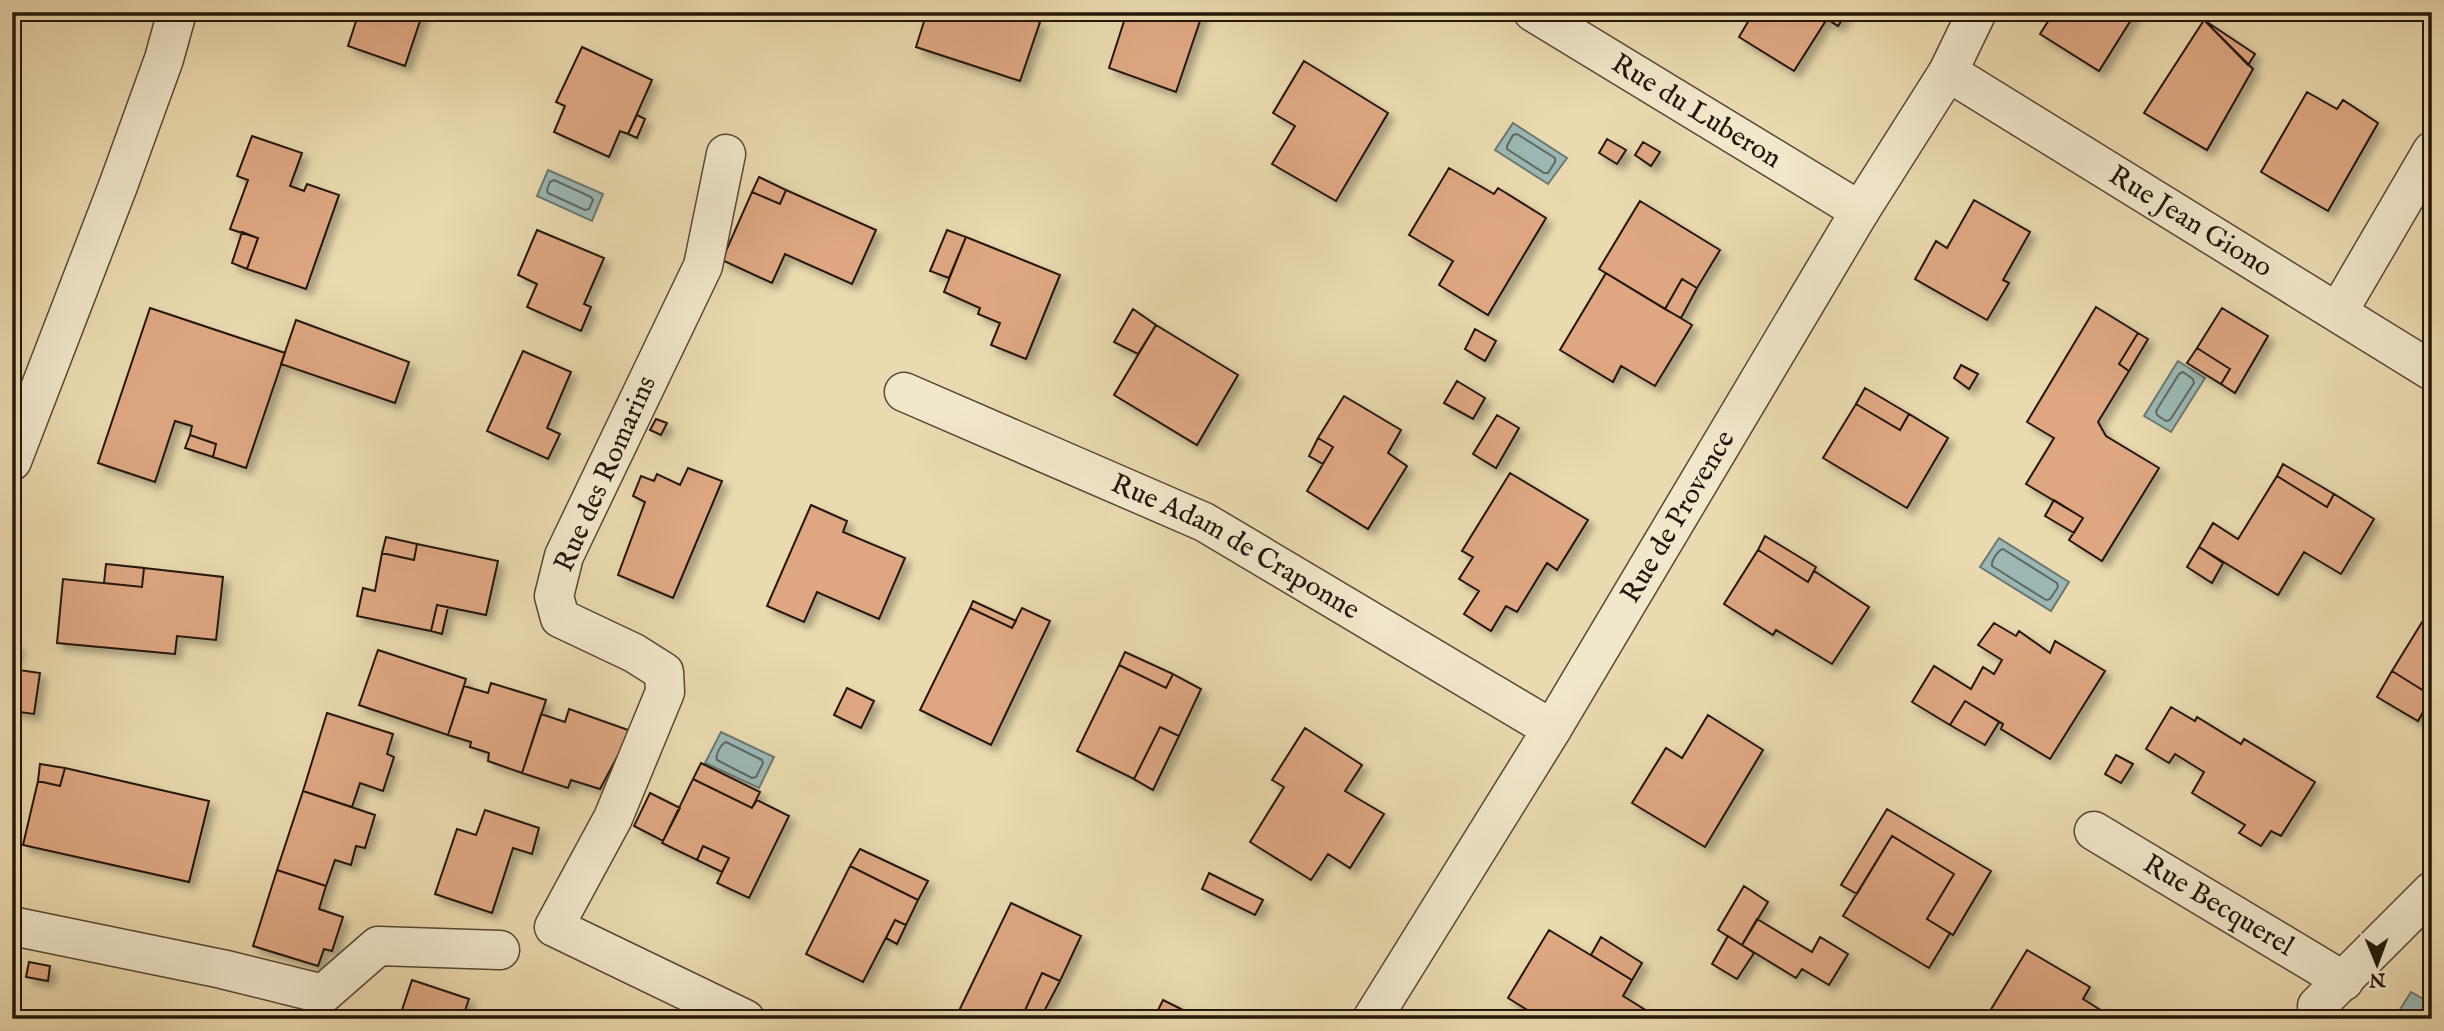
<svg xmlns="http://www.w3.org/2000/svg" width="2444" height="1031" viewBox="0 0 2444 1031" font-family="'IM FELL English',serif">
<defs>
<filter id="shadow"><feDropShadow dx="6" dy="6" stdDeviation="3.5" flood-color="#0004"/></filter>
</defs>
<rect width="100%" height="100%" fill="#eadaaf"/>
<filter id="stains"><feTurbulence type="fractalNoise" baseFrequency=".00286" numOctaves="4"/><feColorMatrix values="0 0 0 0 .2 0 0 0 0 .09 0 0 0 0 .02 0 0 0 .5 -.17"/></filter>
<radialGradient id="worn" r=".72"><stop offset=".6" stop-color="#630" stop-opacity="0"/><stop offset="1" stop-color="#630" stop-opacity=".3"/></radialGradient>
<path fill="#9bb8b4" stroke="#6b7870" stroke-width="2" d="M 1513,123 L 1567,158 L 1548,184 L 1495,150 Z
M 548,170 L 603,194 L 592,221 L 537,196 Z
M 2178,361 L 2205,378 L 2171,432 L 2144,416 Z
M 1999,538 L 2069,582 L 2051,611 L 1980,567 Z
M 721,732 L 774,757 L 759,788 L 705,763 Z
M 2411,992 L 2432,1004 L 2432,1011 L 2427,1019 L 2394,1019 Z"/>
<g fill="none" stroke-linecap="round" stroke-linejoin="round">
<path stroke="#5f6860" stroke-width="2" d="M 1517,134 L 1555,158 L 1555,162 L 1548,173 L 1544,173 L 1507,149 L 1507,146 L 1513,135 Z
M 554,180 L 591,197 L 593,200 L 589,209 L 585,210 L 548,193 L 547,190 L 550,182 Z
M 2183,372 L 2193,379 L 2194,383 L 2170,420 L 2166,421 L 2157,415 L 2156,411 L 2179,374 Z
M 2003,549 L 2057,583 L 2058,587 L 2050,599 L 2046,600 L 1992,566 C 1991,561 1998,550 2003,549 Z
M 726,742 L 762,760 L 763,763 L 756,777 L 752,778 L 717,760 C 715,755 721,744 726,742 Z"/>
</g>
<path fill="#dea782" stroke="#23170b" stroke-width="2" filter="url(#shadow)" d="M 359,12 L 423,12 L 405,66 L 348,46 Z
M 927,12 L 1012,12 L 1040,22 L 1020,81 L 916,47 Z
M 1127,12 L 1203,12 L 1176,92 L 1109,68 Z
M 1747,12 L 1847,12 L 1838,26 L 1827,19 L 1794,71 L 1739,37 L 1752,15 Z
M 2054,12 L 2136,12 L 2099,71 L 2040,34 Z
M 2204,20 L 2253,69 L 2207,150 L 2144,113 Z
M 2204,20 L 2255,54 L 2248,65 Z
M 582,47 L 652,80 L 628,134 L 620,131 L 609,157 L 554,132 L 565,106 L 556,102 Z
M 1304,61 L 1388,113 L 1336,201 L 1272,164 L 1295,126 L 1273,113 Z
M 2307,92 L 2337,109 L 2343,100 L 2378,123 L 2328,211 L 2261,172 Z
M 637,115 L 645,119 L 637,138 L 628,134 Z
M 252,136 L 302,153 L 290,186 L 304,191 L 307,184 L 339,195 L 306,289 L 247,269 L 258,238 L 230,229 L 248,180 L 237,176 Z
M 1607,139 L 1626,150 L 1617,164 L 1599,153 Z
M 1643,142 L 1660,152 L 1651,166 L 1635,155 Z
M 1449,168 L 1494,194 L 1498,188 L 1546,218 L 1488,315 L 1439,285 L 1453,261 L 1409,235 Z
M 759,177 L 786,190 L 780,204 L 752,192 Z
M 786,190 L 876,230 L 852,284 L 785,254 L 772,283 L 722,260 L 752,192 L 780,204 Z
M 1974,200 L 2030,232 L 2003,280 L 2009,283 L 1987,320 L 1915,279 L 1936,241 L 1947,248 Z
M 1640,201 L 1720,250 L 1697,288 L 1682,279 L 1665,309 L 1599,269 Z
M 537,230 L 604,258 L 584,304 L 591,307 L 581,331 L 527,307 L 537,284 L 518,275 Z
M 947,230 L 966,237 L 949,278 L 930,271 Z
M 242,232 L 258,238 L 247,269 L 232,263 Z
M 966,237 L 1060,275 L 1026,359 L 991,345 L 1000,323 L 978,314 L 980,308 L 944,292 Z
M 1606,273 L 1692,325 L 1655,386 L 1621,366 L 1613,382 L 1560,350 Z
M 1682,279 L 1697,288 L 1681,318 L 1665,309 Z
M 2096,307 L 2138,333 L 2119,364 L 2129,371 L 2098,422 L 2106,436 L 2159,468 L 2102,561 L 2069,540 L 2083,518 L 2026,484 L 2054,438 L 2027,422 Z
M 150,308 L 285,353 L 246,468 L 213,457 L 216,444 L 190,435 L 192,426 L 175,421 L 155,482 L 98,463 Z
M 2222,308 L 2268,336 L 2235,393 L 2221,384 L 2230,369 L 2197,348 Z
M 1133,309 L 1156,325 L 1138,354 L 1114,342 Z
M 296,320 L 409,362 L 395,403 L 281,364 Z
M 1156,325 L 1238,375 L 1197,445 L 1114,395 Z
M 1475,329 L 1496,341 L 1485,361 L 1465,349 Z
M 2138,333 L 2148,339 L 2129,371 L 2119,364 Z
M 2197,348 L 2230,369 L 2221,384 L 2187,363 Z
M 523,351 L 571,372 L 547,428 L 560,434 L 548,459 L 487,431 Z
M 1961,365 L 1978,374 L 1969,389 L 1954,378 Z
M 1457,381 L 1485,398 L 1473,419 L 1444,403 Z
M 1865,388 L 1909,414 L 1900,430 L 1856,404 Z
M 1344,396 L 1401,430 L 1388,453 L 1407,466 L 1368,529 L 1307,491 L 1333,447 L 1318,438 Z
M 1856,404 L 1900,430 L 1909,414 L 1948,438 L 1907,508 L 1823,458 Z
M 1497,415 L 1519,428 L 1496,468 L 1473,454 Z
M 656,419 L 667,423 L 661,435 L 650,430 Z
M 190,435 L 216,444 L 213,457 L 185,448 Z
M 1318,438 L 1333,447 L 1323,464 L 1309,456 Z
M 2283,464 L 2334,494 L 2327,507 L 2277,476 Z
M 688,468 L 722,481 L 673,598 L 618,575 L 645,502 L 633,496 L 641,476 L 654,481 L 657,474 L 680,485 Z
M 1510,473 L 1588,520 L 1557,570 L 1547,563 L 1517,612 L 1506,606 L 1491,631 L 1464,614 L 1479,591 L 1459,579 L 1473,557 L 1462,551 Z
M 2277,476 L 2327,507 L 2334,494 L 2374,519 L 2341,574 L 2304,552 L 2278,595 L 2199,547 L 2213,523 L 2238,539 Z
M 2054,500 L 2083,518 L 2074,533 L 2045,516 Z
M 811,505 L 847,521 L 843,532 L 905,558 L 879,619 L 817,592 L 804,622 L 767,606 Z
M 1765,536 L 1816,567 L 1808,582 L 1758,550 Z
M 386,537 L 417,544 L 414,560 L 382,553 Z
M 417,544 L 498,561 L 486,615 L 437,605 L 431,631 L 357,616 L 363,588 L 375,591 L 382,553 L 414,560 Z
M 2199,547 L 2223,563 L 2212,583 L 2187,567 Z
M 1758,550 L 1808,582 L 1814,571 L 1869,607 L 1832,664 L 1776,630 L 1773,635 L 1724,604 Z
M 106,564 L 144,568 L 142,587 L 104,583 Z
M 144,568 L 223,577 L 216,640 L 177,636 L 175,654 L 57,643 L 63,579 L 142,587 Z
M 973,601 L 1016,621 L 1012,628 L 970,608 Z
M 437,605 L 448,607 L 442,634 L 431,631 Z
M 2432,606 L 2432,696 L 2392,671 Z
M 970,608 L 1012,628 L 1022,608 L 1050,621 L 991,745 L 920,710 Z
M 1994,623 L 2016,636 L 2019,631 L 2050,653 L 2055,641 L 2105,671 L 2050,759 L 2001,729 L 2003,724 L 1965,701 L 1950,725 L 1912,702 L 1934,666 L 1971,689 L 1983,667 L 1994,674 L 2002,660 L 1978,645 Z
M 12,643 L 19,646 L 12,664 Z
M 378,650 L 466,679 L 448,735 L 359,705 Z
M 1125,652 L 1173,674 L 1166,688 L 1119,665 Z
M 1119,665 L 1166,688 L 1173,674 L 1201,689 L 1179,736 L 1160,727 L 1134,779 L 1077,751 Z
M 12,669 L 40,673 L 34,714 L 12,711 Z
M 2392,671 L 2432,696 L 2418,721 L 2377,697 Z
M 491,683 L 546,700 L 522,773 L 488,761 L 489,753 L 470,747 L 471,742 L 448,735 L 464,686 L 488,693 Z
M 847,688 L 874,701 L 861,728 L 834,715 Z
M 1965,701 L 1999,722 L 1985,745 L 1950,725 Z
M 2171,707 L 2195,721 L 2197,717 L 2241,744 L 2244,739 L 2315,782 L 2281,836 L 2271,831 L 2261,846 L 2239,833 L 2245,825 L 2192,793 L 2204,772 L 2175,754 L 2169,763 L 2146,749 Z
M 569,709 L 631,731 L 600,789 L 571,780 L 568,788 L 522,773 L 541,714 L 565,722 Z
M 327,713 L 393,734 L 387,754 L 394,757 L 383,791 L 360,783 L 352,807 L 303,791 Z
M 1708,715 L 1763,750 L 1705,847 L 1632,803 L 1666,748 L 1682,758 Z
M 1160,727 L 1179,736 L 1153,790 L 1134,779 Z
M 1305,728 L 1362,765 L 1345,791 L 1384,814 L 1350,868 L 1328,854 L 1311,880 L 1250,842 L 1284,787 L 1272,780 Z
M 2116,755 L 2133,764 L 2121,783 L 2105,774 Z
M 701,763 L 760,792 L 752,808 L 693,779 Z
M 40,764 L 65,768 L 60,786 L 38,781 Z
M 65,768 L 209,801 L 189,882 L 23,845 L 38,781 L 60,786 Z
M 693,779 L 752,808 L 757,800 L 789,816 L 749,898 L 717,883 L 729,858 L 703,846 L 697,860 L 662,843 Z
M 303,791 L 375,815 L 365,848 L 356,846 L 351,865 L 335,860 L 326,886 L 277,870 Z
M 650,793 L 680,808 L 663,841 L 634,826 Z
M 1887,809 L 1991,871 L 1953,935 L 1927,919 L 1954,874 L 1892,836 L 1857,894 L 1841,885 Z
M 485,810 L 539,828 L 532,854 L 513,848 L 492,913 L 435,894 L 457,829 L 476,835 Z
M 1892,836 L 1954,874 L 1927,919 L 1950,933 L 1929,968 L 1843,916 Z
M 703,846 L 729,858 L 722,872 L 697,860 Z
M 860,849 L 928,881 L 918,900 L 850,866 Z
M 850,866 L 918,900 L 906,925 L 895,920 L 863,982 L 806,954 Z
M 277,870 L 326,886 L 319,909 L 343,917 L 332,951 L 324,949 L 318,966 L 253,946 Z
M 1209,873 L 1263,900 L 1255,915 L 1202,889 Z
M 1744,886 L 1768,902 L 1742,945 L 1718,930 Z
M 1011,903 L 1081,936 L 1060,981 L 1042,973 L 1021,1019 L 955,1019 Z
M 1757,919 L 1812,952 L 1820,937 L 1848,954 L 1829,985 L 1802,969 L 1796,978 L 1742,945 Z
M 895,920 L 906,925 L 897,944 L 886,938 Z
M 1549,930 L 1632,980 L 1623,996 L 1660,1019 L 1542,1019 L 1508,998 Z
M 1728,936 L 1754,953 L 1737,979 L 1712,964 Z
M 1601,937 L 1642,963 L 1632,980 L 1591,955 Z
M 2027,950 L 2090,987 L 2083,999 L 2115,1019 L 1992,1019 L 1987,1016 Z
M 29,962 L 50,966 L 48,981 L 26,977 Z
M 1042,973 L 1060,981 L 1040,1019 L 1021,1019 Z
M 412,980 L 469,999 L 462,1019 L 399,1019 Z
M 1163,1000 L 1201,1019 L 1160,1019 L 1155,1016 Z
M 216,1013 L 234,1019 L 215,1019 Z"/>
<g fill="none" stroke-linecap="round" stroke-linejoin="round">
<g stroke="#554834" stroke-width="41">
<g id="minor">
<path id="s1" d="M 1533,12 L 1860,211"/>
<path id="s2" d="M 1948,72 L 2432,371"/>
<path d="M 726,154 L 703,266 L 564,556 L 554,596 L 560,618 L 634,653 L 664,672 L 665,692 L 613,818 L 554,927 L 745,1019"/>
<path d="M 2338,312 L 2432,151"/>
<path id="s3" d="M 904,392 L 1204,522 L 1552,729"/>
<path d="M 12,461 L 118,186 L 164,59 L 177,12"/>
<path id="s4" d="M 2094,831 L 2344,981"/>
<path d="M 12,926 L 222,969 L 323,994 L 378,946 L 500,950"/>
<path d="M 2317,1006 L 2432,891"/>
<path id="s5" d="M 1372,1019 L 1552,729 L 1860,211 L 1948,72 L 1977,12"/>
</g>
</g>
<use href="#minor" stroke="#f1e7cb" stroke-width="38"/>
</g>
<g text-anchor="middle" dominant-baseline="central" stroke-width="5" stroke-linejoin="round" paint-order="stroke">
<g font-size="28" fill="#23170b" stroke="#f1e7cb">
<text stroke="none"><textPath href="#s1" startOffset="191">Rue du Luberon</textPath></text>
<text stroke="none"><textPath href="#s2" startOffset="285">Rue Jean Giono</textPath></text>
<text transform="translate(606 474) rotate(-66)">Rue des Romarins</text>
<text stroke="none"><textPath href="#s5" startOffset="588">Rue de Provence</textPath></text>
<text stroke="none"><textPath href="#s3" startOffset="366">Rue Adam de Craponne</textPath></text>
<text stroke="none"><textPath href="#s4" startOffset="145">Rue Becquerel</textPath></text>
</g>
</g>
<rect width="2444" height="1031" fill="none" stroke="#eadaaf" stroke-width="42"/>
<rect x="14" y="14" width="2416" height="1003" fill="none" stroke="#23170b" stroke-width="3.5"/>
<rect x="21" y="21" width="2402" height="989" fill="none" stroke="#23170b" stroke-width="2"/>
<g transform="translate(2377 964) rotate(179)" stroke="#f1e7cb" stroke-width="5" paint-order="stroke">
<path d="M0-5L12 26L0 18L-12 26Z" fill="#23170b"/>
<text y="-10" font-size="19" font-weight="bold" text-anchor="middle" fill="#23170b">N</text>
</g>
<rect width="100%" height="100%" filter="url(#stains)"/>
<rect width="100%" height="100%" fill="url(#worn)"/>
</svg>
